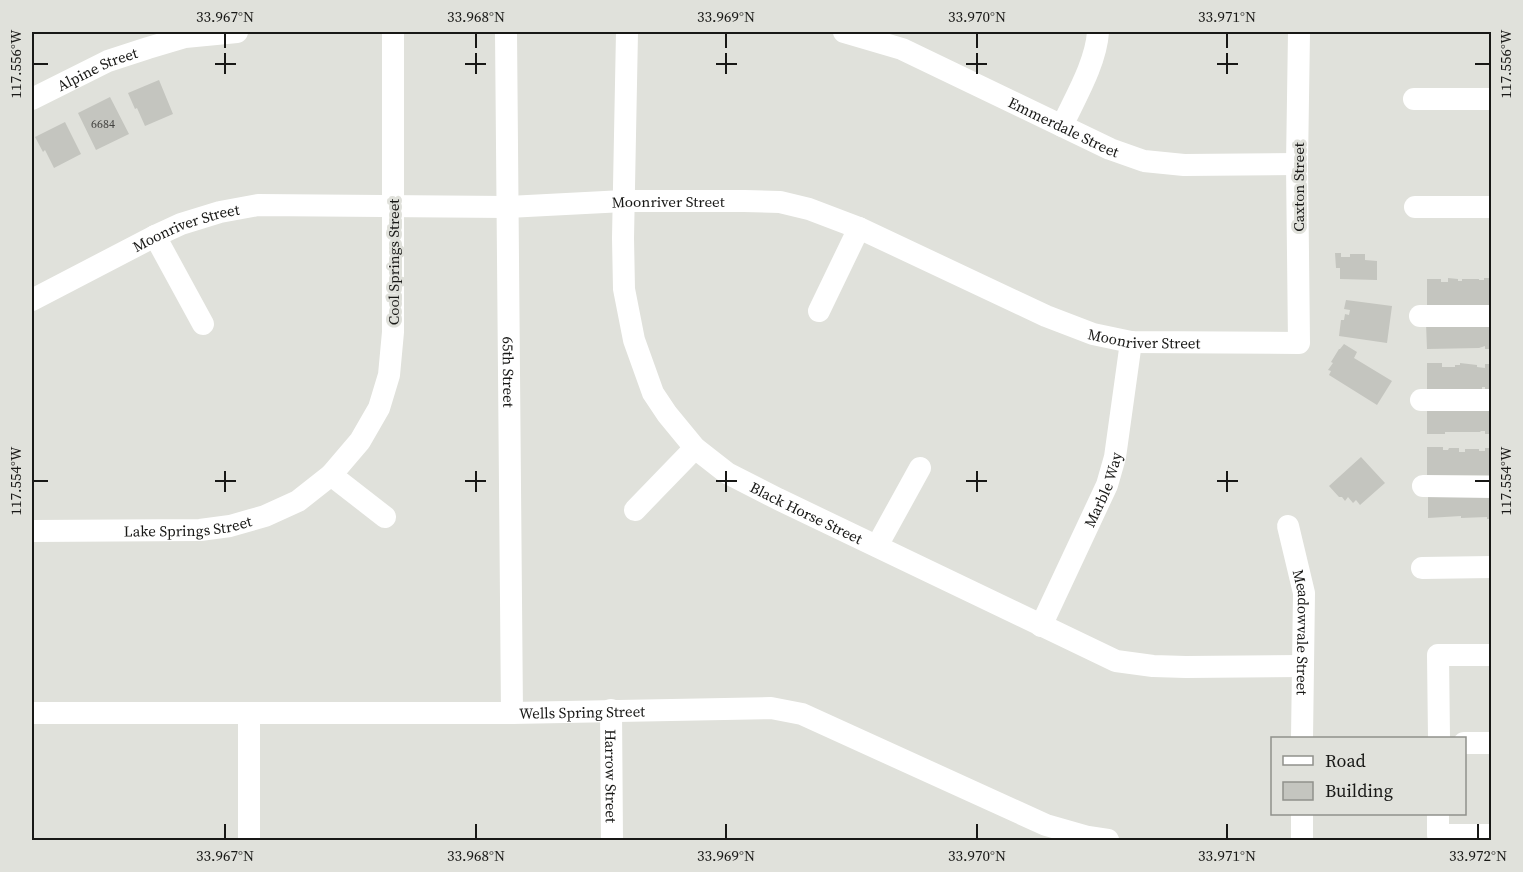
<svg xmlns="http://www.w3.org/2000/svg" width="1523" height="872" viewBox="0 0 1523 872" font-family="'Source Serif 4',serif">
<rect width="100%" height="100%" fill="#e0e1db"/>
<path fill="#c4c5bf" d="M 159,80 L 173,114 L 145,126 L 137,108 L 135,109 L 128,93 Z
M 110,97 L 129,134 L 96,150 L 78,113 Z
M 65,122 L 81,154 L 54,168 L 45,150 L 43,152 L 35,137 Z
M 1335,253 L 1341,253 L 1341,257 L 1350,257 L 1350,254 L 1365,254 L 1365,260 L 1377,261 L 1377,280 L 1340,279 L 1340,268 L 1336,268 Z
M 1448,278 L 1458,279 L 1458,281 L 1462,281 L 1462,279 L 1479,279 L 1479,280 L 1484,280 L 1484,278 L 1492,278 L 1492,305 L 1427,305 L 1427,279 L 1441,279 L 1441,282 L 1448,282 Z
M 1346,300 L 1392,306 L 1387,343 L 1339,336 L 1341,320 L 1344,320 L 1345,314 L 1349,315 L 1350,310 L 1344,309 Z
M 1492,322 L 1492,349 L 1485,349 L 1485,346 L 1479,348 L 1427,349 L 1426,323 Z
M 1344,344 L 1357,352 L 1354,358 L 1392,381 L 1377,405 L 1329,375 L 1331,371 L 1328,370 L 1333,363 L 1331,362 L 1339,349 L 1340,349 Z
M 1427,363 L 1442,363 L 1442,367 L 1455,367 L 1455,365 L 1460,365 L 1460,363 L 1477,365 L 1477,367 L 1485,368 L 1485,364 L 1492,364 L 1492,390 L 1485,390 L 1485,387 L 1482,387 L 1482,389 L 1427,391 Z
M 1427,407 L 1492,407 L 1492,434 L 1485,434 L 1485,431 L 1480,431 L 1481,432 L 1445,432 L 1445,434 L 1427,434 Z
M 1427,447 L 1443,447 L 1443,450 L 1448,450 L 1449,448 L 1459,448 L 1459,452 L 1465,452 L 1465,449 L 1479,449 L 1479,451 L 1485,451 L 1485,448 L 1492,448 L 1492,475 L 1427,475 Z
M 1361,457 L 1385,483 L 1360,505 L 1356,500 L 1353,503 L 1348,497 L 1345,501 L 1342,497 L 1339,497 L 1329,486 Z
M 1492,491 L 1492,519 L 1487,519 L 1487,517 L 1461,518 L 1461,516 L 1428,518 L 1428,492 Z"/>
<g fill="none" stroke-linecap="round" stroke-linejoin="round">
<g stroke="#fff" stroke-width="22">
<path id="s1" d="M 506,32 L 512,713"/>
<path id="s2" d="M 627,32 L 623,238 L 624,289 L 634,340 L 653,393 L 667,414 L 695,448 L 727,473 L 778,499 L 1116,661 L 1153,666 L 1186,667 L 1302,666"/>
<path id="s3" d="M 844,32 L 902,49 L 1110,149 L 1144,161 L 1184,165 L 1297,164"/>
<path id="s4" d="M 32,99 L 108,61 L 148,48 L 185,37 L 237,32"/>
<path d="M 1414,99 L 1492,99"/>
<path d="M 1062,126 C 1075,98 1096,63 1098,32"/>
<path d="M 1415,207 L 1492,207"/>
<path d="M 155,236 L 203,324"/>
<path id="s5" d="M 32,300 L 155,236 L 181,224 L 220,212 L 258,205 L 507,207 L 624,201 L 744,201 L 780,202 L 809,209 L 859,228 L 1046,316 L 1093,334 L 1131,342 L 1299,343 L 1297,164 L 1299,32"/>
<path d="M 819,311 L 859,228"/>
<path d="M 1420,316 L 1492,316"/>
<path d="M 1421,400 L 1492,400"/>
<path d="M 331,475 L 385,517"/>
<path d="M 1423,486 L 1492,487"/>
<path d="M 635,510 L 695,448"/>
<path id="s6" d="M 1288,526 L 1304,593 L 1302,738"/>
<path id="s7" d="M 32,531 L 200,530 L 230,526 L 265,516 L 298,501 L 331,475 L 360,441 L 379,408 L 389,375 L 393,332 L 393,32"/>
<path d="M 877,546 L 920,468"/>
<path d="M 1422,568 L 1492,567"/>
<path id="s8" d="M 1041,626 L 1107,485 L 1115,457 L 1131,342"/>
<path id="s9" d="M 611,710 L 612,840"/>
<path id="s10" d="M 32,713 L 512,713 L 771,708 L 802,714 L 1046,825 L 1088,837 L 1108,840"/>
<path d="M 249,713 L 249,840"/>
<path d="M 1439,738 L 1438,655 L 1492,655"/>
<path d="M 1464,743 L 1492,743"/>
<path d="M 1302,814 L 1302,840"/>
<path d="M 1438,814 L 1438,835 L 1492,835"/>
</g>
</g>
<path fill="none" stroke="#181816" stroke-width="2" d="M 225,33 L 225,48M 476,33 L 476,48M 726,33 L 726,48M 977,33 L 977,48M 1227,33 L 1227,48M 225,53 L 225,74M 476,53 L 476,74M 726,53 L 726,74M 977,53 L 977,74M 1227,53 L 1227,74M 33,64 L 48,64M 215,64 L 236,64M 465,64 L 486,64M 716,64 L 737,64M 966,64 L 987,64M 1217,64 L 1238,64M 1475,64 L 1490,64M 225,471 L 225,492M 476,471 L 476,492M 726,471 L 726,492M 977,471 L 977,492M 1227,471 L 1227,492M 33,481 L 48,481M 215,481 L 236,481M 465,481 L 486,481M 716,481 L 737,481M 966,481 L 987,481M 1217,481 L 1238,481M 1475,481 L 1490,481M 225,824 L 225,839M 476,824 L 476,839M 726,824 L 726,839M 977,824 L 977,839M 1227,824 L 1227,839M 1478,824 L 1478,839"/>
<g text-anchor="middle" dominant-baseline="central" stroke-width="6" stroke-linejoin="round" paint-order="stroke">
<g font-size="12" fill="#434340">
<text x="103" y="124">6684</text>
</g>
<g font-size="15" fill="#181816" stroke="#e0e1db">
<text stroke="none"><textPath href="#s4" startOffset="72">Alpine Street</textPath></text>
<text stroke="none"><textPath href="#s3" startOffset="240">Emmerdale Street</textPath></text>
<text transform="translate(1298 187) rotate(-90)">Caxton Street</text>
<text stroke="none"><textPath href="#s5" startOffset="657">Moonriver Street</textPath></text>
<text stroke="none"><textPath href="#s5" startOffset="171">Moonriver Street</textPath></text>
<text transform="translate(393 262) rotate(-90)">Cool Springs Street</text>
<text stroke="none"><textPath href="#s5" startOffset="1161">Moonriver Street</textPath></text>
<text stroke="none"><textPath href="#s1" startOffset="340">65th Street</textPath></text>
<text stroke="none"><textPath href="#s8" startOffset="150">Marble Way</textPath></text>
<text stroke="none"><textPath href="#s2" startOffset="564">Black Horse Street</textPath></text>
<text stroke="none"><textPath href="#s7" startOffset="156">Lake Springs Street</textPath></text>
<text stroke="none"><textPath href="#s6" startOffset="108">Meadowvale Street</textPath></text>
<text stroke="none"><textPath href="#s10" startOffset="550">Wells Spring Street</textPath></text>
<text stroke="none"><textPath href="#s9" startOffset="66">Harrow Street</textPath></text>
</g>
</g>
<rect width="1523" height="872" fill="none" stroke="#e0e1db" stroke-width="66"/>
<rect x="1271" y="737" width="195" height="78" fill="#e0e1db" stroke="#90918c" stroke-width="1.5"/>
<rect x="1283" y="756" width="30" height="9" fill="#ffffff" stroke="#90918c" stroke-width="1.5"/>
<text x="1325" y="767" font-size="18" fill="#181816">Road</text>
<rect x="1283" y="782" width="30" height="18" fill="#c4c5bf" stroke="#90918c" stroke-width="1.5"/>
<text x="1325" y="797" font-size="18" fill="#181816">Building</text>
<rect x="33" y="33" width="1457" height="806" fill="none" stroke="#181816" stroke-width="2"/>
<g font-size="15" text-anchor="middle" fill="#181816">
<text x="225" y="22">33.967°N</text>
<text x="476" y="22">33.968°N</text>
<text x="726" y="22">33.969°N</text>
<text x="977" y="22">33.970°N</text>
<text x="1227" y="22">33.971°N</text>
<text transform="translate(1506 64) rotate(-90)" y="5">117.556°W</text>
<text transform="translate(16 64) rotate(-90)" y="5">117.556°W</text>
<text transform="translate(1506 481) rotate(-90)" y="5">117.554°W</text>
<text transform="translate(16 481) rotate(-90)" y="5">117.554°W</text>
<text x="225" y="861">33.967°N</text>
<text x="476" y="861">33.968°N</text>
<text x="726" y="861">33.969°N</text>
<text x="977" y="861">33.970°N</text>
<text x="1227" y="861">33.971°N</text>
<text x="1478" y="861">33.972°N</text>
</g>
</svg>
